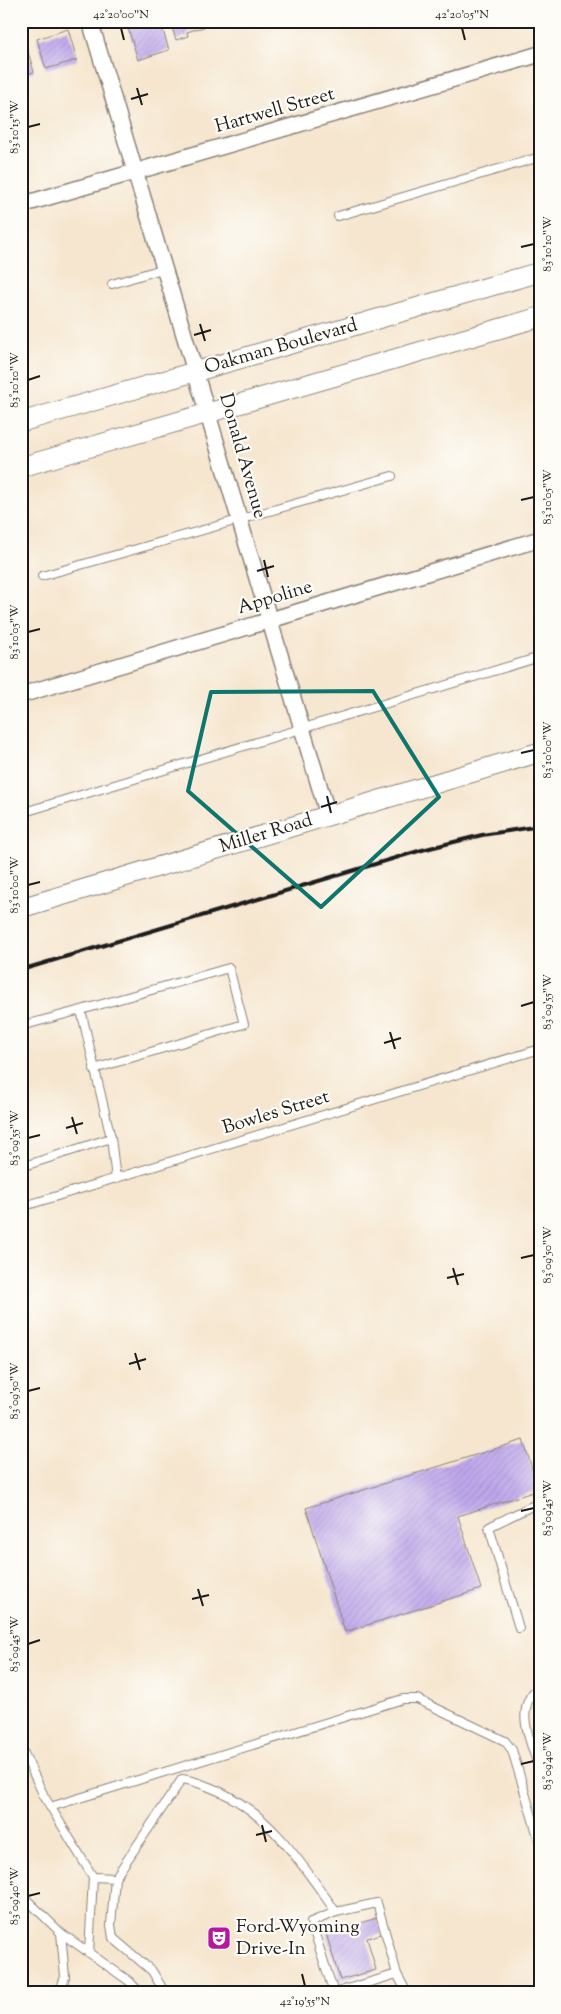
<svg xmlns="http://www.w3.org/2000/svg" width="561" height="2014" viewBox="0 0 561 2014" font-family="'Sorts Mill Goudy',serif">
<defs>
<pattern id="building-hatch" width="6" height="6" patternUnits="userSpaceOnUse" patternTransform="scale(1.25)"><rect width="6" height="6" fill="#bfa8ec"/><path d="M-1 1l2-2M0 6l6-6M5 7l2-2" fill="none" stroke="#a490ca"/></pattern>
</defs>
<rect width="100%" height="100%" fill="#fdfcf7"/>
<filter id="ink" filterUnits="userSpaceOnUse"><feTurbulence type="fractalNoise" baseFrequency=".02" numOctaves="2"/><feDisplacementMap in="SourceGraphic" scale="10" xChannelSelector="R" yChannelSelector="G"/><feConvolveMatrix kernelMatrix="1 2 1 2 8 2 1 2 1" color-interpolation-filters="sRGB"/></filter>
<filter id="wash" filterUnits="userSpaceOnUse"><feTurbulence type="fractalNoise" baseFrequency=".0096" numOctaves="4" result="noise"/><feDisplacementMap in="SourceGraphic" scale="20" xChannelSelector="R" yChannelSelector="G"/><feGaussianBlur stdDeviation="1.12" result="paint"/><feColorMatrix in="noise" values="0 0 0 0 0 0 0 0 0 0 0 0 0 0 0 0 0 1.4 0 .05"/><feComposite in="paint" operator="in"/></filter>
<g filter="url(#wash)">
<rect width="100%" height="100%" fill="#f6e6cf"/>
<g id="blocks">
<path fill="url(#building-hatch)" d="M 150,21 L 160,21 L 169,50 L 138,60 L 128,28 Z
M 170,21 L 209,21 L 210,25 L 187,32 L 188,36 L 176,40 Z
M 68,29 L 77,60 L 46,69 L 37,39 Z
M 25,42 L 34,72 L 21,76 L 21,43 Z
M 523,1440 L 539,1490 L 458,1516 L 481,1589 L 345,1632 L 306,1508 Z
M 377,1918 L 382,1934 L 367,1938 L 376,1970 L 340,1980 L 326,1933 Z"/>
</g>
</g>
<g filter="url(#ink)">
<use href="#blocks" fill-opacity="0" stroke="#898176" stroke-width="1"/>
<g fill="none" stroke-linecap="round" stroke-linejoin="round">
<g stroke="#898176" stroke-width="10">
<path id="service" d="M 338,216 L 540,157
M 112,284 L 165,268
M 42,576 L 392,476
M 21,813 L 540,657
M 81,1010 L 229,968 L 244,1024 L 94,1069
M 21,1026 L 81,1010 L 111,1138 L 116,1179
M 21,1167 L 111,1138
M 21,1207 L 540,1049
M 519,1628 L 489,1527 L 540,1502
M 540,1686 C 512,1707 531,1743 540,1770
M 21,1747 L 44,1796 L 93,1877 L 89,1953
M 50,1807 L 403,1699 L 417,1699 L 505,1741 L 512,1750 L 540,1843
M 93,1877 L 115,1878 L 182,1779 C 197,1781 207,1786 221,1792 C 274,1818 303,1866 336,1912 L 377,1903 L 397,1974 L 407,1993
M 115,1878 L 111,1925 L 113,1938 L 152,1971 L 165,1993
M 21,1894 L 61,1933 L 129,1981 L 140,1993
M 59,1993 L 65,1977 L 61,1933
M 334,1993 L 311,1922 L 336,1912
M 334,1993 L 397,1974"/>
</g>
<g stroke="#898176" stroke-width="18">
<path id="minor" d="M 90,21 L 328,815
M 21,205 L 540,54
M 21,695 L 540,539"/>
</g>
<g stroke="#898176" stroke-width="21">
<path id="tertiary" d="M 21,422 L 540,272
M 21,467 L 540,317
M 21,908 L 540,752"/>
</g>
<use href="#service" stroke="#fff" stroke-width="8"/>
<use href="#minor" stroke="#fff" stroke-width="15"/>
<use href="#tertiary" stroke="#fff" stroke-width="19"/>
<path stroke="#1c1c1c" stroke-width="4" d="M 21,970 L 422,850 L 482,835 L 540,826"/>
</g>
</g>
<path fill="none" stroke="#0f766e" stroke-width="4" stroke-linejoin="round" d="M 373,691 L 439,797 L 321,907 L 188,791 L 211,692 Z"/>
<path fill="none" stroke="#1c1c1c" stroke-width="2" d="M 121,28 L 124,40M 462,28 L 465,40M 137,88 L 142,105M 131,99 L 148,94M 28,127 L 40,124M 521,247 L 534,244M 200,324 L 205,341M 194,335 L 211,330M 28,380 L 40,376M 521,500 L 534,497M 264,560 L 268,577M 257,571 L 274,566M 28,632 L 40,629M 521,753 L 534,750M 327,796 L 331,813M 321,807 L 337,802M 28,885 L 40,882M 521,1006 L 534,1002M 390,1032 L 395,1049M 384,1043 L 401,1038M 72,1117 L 77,1134M 66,1128 L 83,1123M 28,1138 L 40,1135M 521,1258 L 534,1255M 453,1268 L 458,1285M 447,1278 L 464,1274M 135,1353 L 140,1370M 129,1364 L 146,1359M 28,1391 L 40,1388M 521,1511 L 534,1508M 198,1589 L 203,1606M 192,1599 L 209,1595M 28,1644 L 40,1640M 521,1764 L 534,1761M 262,1825 L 266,1842M 256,1835 L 272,1831M 28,1896 L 40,1893M 302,1974 L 305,1986"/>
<defs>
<g id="theatre-square" transform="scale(1.25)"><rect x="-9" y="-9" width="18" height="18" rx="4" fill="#b5179e" stroke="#fdfcf7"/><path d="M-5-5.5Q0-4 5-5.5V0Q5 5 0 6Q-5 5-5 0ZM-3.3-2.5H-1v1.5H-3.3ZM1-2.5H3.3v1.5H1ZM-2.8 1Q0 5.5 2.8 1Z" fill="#fff"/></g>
</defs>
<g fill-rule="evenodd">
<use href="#theatre-square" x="219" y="1938"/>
</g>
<g text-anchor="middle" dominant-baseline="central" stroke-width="4.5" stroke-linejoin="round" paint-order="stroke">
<g font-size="19" fill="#1c1c1c" stroke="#fdfcf7">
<text transform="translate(275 111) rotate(-16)">Hartwell Street</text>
<text transform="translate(281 347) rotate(-16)">Oakman Boulevard</text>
<text transform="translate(242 456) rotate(74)">Donald Avenue</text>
<text transform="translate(275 598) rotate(-17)">Appoline</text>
<text transform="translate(266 834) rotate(-17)">Miller Road</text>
<text transform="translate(276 1113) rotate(-17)">Bowles Street</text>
</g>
<g font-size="19" fill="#1c1c1c" stroke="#fdfcf7" text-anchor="start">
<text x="236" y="1927">Ford-Wyoming<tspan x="236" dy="22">Drive-In</tspan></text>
</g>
</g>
<rect width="561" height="2014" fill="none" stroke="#fdfcf7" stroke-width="55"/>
<rect x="28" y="28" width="506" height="1958" fill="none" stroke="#1c1c1c" stroke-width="2"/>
<g font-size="12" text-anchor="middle" fill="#1c1c1c">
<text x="121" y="18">42°20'00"N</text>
<text x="462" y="18">42°20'05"N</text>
<text transform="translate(14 127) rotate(-90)" y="4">83°10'15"W</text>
<text transform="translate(547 244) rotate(-90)" y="4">83°10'10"W</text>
<text transform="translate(14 380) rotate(-90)" y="4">83°10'10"W</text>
<text transform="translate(547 497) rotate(-90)" y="4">83°10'05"W</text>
<text transform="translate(14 632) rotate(-90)" y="4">83°10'05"W</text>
<text transform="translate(547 750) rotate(-90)" y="4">83°10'00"W</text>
<text transform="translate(14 885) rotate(-90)" y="4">83°10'00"W</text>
<text transform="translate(547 1002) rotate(-90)" y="4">83°09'55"W</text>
<text transform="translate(14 1138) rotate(-90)" y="4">83°09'55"W</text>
<text transform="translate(547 1255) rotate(-90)" y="4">83°09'50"W</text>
<text transform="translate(14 1391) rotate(-90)" y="4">83°09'50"W</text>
<text transform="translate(547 1508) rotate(-90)" y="4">83°09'45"W</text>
<text transform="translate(14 1644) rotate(-90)" y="4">83°09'45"W</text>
<text transform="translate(547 1761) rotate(-90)" y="4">83°09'40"W</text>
<text transform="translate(14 1896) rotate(-90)" y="4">83°09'40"W</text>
<text x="305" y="2005">42°19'55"N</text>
</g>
</svg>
